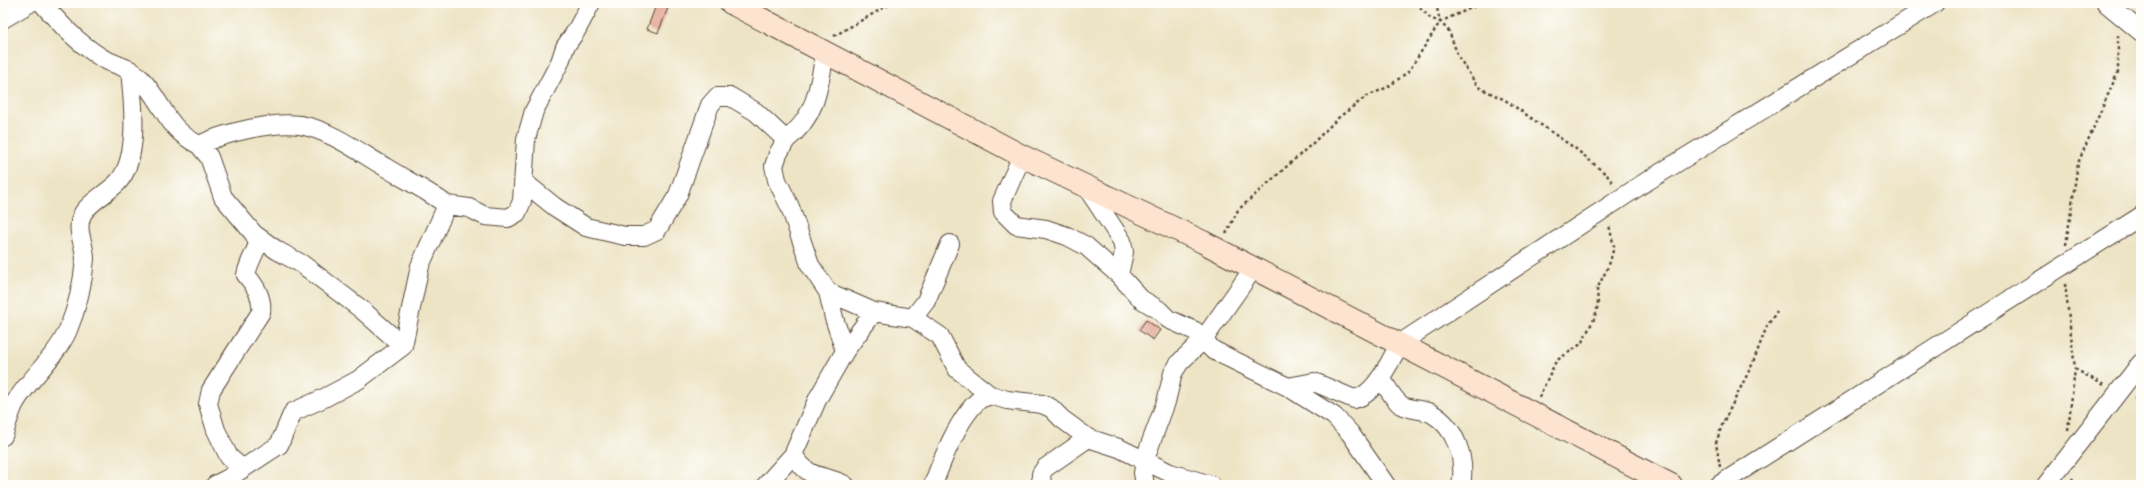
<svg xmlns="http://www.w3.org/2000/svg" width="2144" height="488" viewBox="0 0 2144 488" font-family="'IM FELL Great Primer',serif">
<rect width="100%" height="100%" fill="#fdfcf7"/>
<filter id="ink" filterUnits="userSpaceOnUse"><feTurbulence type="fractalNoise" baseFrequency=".025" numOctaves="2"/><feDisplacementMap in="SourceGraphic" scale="8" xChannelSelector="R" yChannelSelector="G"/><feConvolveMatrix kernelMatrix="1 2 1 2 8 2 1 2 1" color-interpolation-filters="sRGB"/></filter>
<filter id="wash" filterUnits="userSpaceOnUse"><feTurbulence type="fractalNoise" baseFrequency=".012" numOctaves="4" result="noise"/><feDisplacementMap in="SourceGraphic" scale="16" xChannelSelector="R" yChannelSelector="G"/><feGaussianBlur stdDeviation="0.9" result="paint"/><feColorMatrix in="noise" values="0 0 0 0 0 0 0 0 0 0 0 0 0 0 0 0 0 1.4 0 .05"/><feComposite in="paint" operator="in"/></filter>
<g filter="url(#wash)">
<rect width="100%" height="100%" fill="#ede4c5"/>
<g id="blocks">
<path fill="#e1a28f" d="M 657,3 L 670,3 L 658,33 L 647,29 Z
M 1146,320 L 1160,330 L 1153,340 L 1139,330 Z"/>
</g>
</g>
<g filter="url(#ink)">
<use href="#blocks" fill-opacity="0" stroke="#564637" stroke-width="1"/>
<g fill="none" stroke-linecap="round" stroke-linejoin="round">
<g stroke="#564637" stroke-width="20">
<path id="street" d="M 42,3 C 60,24 78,43 102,58 C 114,65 130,67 140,78 C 164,103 165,128 199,145 C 224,133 273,121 300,125 C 328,129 361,153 385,167 C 406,180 428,191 447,205
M 2106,3 L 2141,32
M 3,19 L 30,3
M 786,140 C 816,117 819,88 825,52
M 199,145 L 209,157 L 223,197 L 254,234 L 278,251 L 302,264 L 361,309 L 403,346
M 1022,156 L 1002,201 L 1003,212 L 1016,225 L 1046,229 L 1067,236 L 1086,246 L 1119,275 L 1141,299 L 1159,310 L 1168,319 L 1195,331 L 1213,350 L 1221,354 L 1288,387 L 1314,382 L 1354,399 C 1374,396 1391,361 1399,344 L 1641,185 L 1935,3
M 524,182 L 555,207 L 586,227 L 625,236 L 644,236 L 657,230 L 678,195 L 710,105 L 717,97 L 731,97 L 756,112 L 786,140 L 778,154 L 774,166 L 777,180 L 790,207 L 810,265 L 828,292 L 834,318 L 845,351 L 818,398 L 793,455 L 766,485
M 1085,185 L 1122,241 L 1124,252 L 1119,275
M 828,292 L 874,312
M 913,318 L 940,336 L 957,369 L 990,395 L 1007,400 L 1042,404 L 1051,408 L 1062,419 L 1088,438 L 1119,448 L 1170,473 L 1211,485
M 845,351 L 874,312 L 913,318 L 926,301 L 950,244
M 1381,378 C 1387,387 1393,399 1401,405 C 1410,410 1422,409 1431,413 C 1456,427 1466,459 1461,485
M 1288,387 L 1334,416 L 1350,433 L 1386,485
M 3,436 C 7,425 10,411 16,401 C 31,377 56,357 68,330 C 77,308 83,283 85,259 C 85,243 75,231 82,215 C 87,204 109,192 118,182 C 140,158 133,101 130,70
M 793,455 C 813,483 820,472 845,485
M 243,469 L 229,457 L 216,430 L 208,404 L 211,390 L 261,312 C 263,298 255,285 246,275 C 248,264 254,255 258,244 L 254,234
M 215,485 L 227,479 L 279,445 L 293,412 L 324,398 L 358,380 L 403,346 L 420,266 L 447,205 L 469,208 L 485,216 L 508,218 L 517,213 L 522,201 L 526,139 L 534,111 L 560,62 L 565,47 L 576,31 L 591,3
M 933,485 C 942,460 958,418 979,400 C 981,398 987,397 990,395
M 1042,485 L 1041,474 L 1045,468 L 1088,438
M 1145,485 L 1143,473 L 1147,453 L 1166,402 L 1173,373 L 1180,362 L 1203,340 L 1253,269
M 1719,485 L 2141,216
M 2046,485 L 2141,363"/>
</g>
<g stroke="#564637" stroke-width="24">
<path id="secondary" d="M 731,3 L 1022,156 L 1203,242 L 1671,485"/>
</g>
<path stroke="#564637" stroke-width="2.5" stroke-dasharray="3 3" stroke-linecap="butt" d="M 1416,3 L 1430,18 L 1440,22 L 1449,31 L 1458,56 L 1478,87 L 1505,100 L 1576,149 L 1607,175 L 1614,185
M 1436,3 L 1440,22
M 834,36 L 892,3
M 1226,234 L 1238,210 L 1313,143 L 1338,118 L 1367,96 L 1388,87 L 1409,71 L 1440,22 L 1482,3
M 2066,245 L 2078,163 L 2118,72 L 2118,33
M 2065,284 L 2075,369 L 2068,430
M 2075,369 L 2104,385
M 1539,397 L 1556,361 L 1581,344 L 1595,317 L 1598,304 L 1597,289 L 1609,265 L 1614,247 L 1609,225
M 2134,398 L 2141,401
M 1720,467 L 1716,443 L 1722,425 L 1752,365 L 1767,326 L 1777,311
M 2072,478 L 2075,485"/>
<use href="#street" stroke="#fff" stroke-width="18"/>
<use href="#secondary" stroke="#fde4d0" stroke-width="22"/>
</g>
</g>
<rect width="2144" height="488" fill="none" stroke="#fdfcf7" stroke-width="16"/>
</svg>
